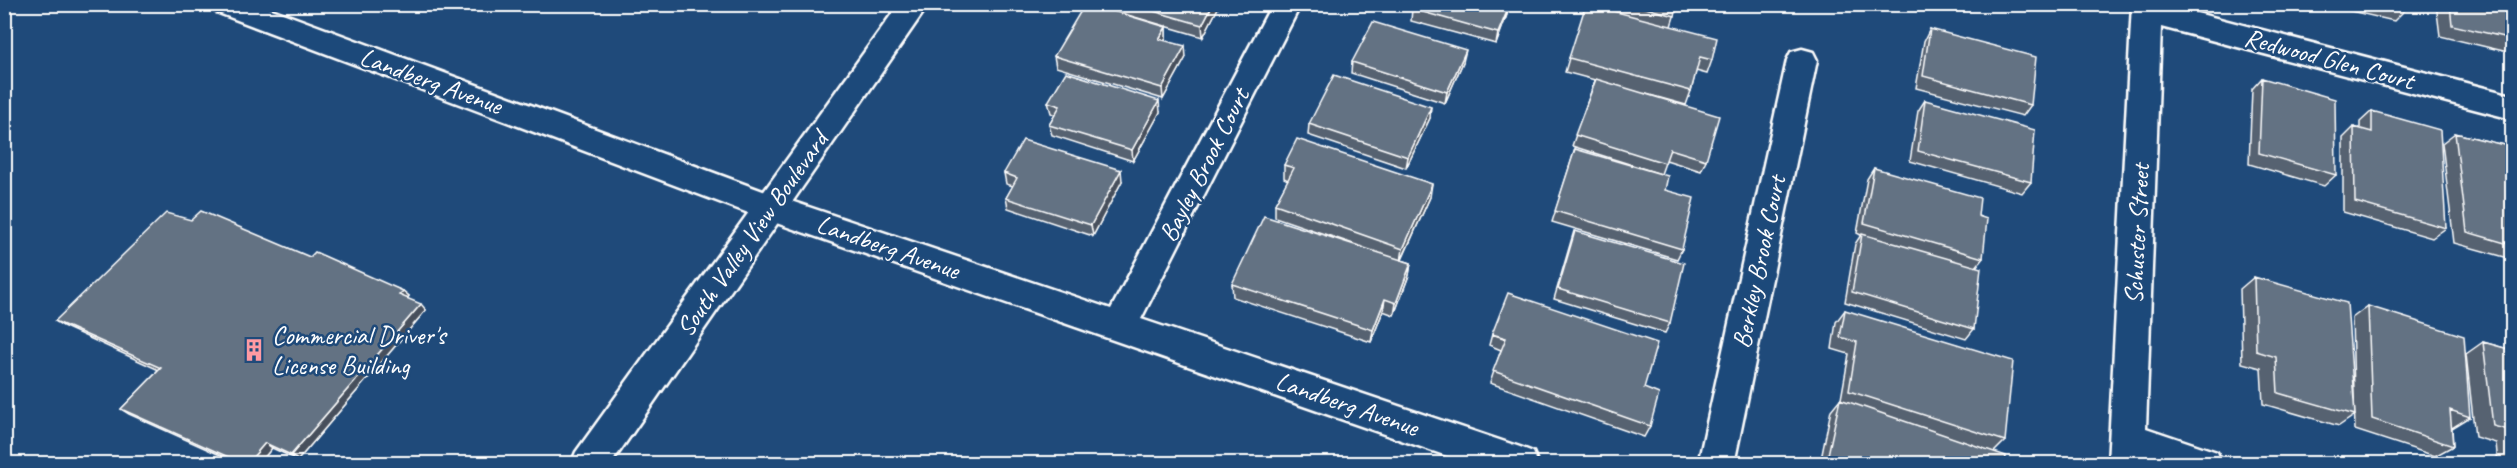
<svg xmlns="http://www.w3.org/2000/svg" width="2517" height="468" viewBox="0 0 2517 468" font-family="Caveat,sans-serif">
<rect width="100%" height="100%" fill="#1f4a7a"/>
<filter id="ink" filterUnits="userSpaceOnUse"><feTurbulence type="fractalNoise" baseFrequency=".0167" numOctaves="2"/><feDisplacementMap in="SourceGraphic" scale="12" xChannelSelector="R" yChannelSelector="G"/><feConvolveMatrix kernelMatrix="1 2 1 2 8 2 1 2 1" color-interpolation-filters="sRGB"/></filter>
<g filter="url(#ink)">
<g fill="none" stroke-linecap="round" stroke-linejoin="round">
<g stroke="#fff" stroke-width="5">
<path id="minor" d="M 212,4 L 258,4 L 782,198 L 1111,309 L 1272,4 L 1301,4 L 1141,319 L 1520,447 L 1533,452 L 1538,464 L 1470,464 L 759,217 L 216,12 Z
M 2132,4 L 2162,4 L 2512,95 L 2512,119 L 2161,27 L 2146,428 L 2217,452 L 2222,464 L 2152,464 L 2144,461 L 2144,464 L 2108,464 Z
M 1802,49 L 1813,52 L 1817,60 L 1734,464 L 1698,464 L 1787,60 L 1791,52 Z"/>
</g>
<g stroke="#fff" stroke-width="5">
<path id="major" d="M 899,4 L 929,4 L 611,464 L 571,464 L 576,452 Z"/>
</g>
<use href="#minor" fill="#1f4a7a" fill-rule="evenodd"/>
<use href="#major" fill="#1f4a7a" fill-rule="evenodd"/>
</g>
<path fill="#566271" stroke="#fff" stroke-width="1.5" d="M 1090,4 L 1220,4 L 1203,37 Z
M 1511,4 L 1496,44 L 1411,21 L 1412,9 Z
M 1595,4 L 1678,4 L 1671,26 L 1712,60 L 1707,74 L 1696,71 L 1691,91 L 1686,105 L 1646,94 L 1706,160 L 1701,171 L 1666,160 L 1661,174 L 1572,146 L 1595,80 L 1565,72 L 1569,58 Z
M 2333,4 L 2405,4 L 2405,10 L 2394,21 L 2333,7 Z
M 2436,4 L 2512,4 L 2512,53 L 2440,36 Z
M 1166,27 L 1166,38 L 1165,40 L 1186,57 L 1163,99 L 1056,67 L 1054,56 Z
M 1930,29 L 2031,105 L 2023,116 L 1916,88 L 1924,41 Z
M 1352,62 L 1463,62 L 1445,103 L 1351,73 Z
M 2262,78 L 2336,175 L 2324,186 L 2249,164 L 2252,89 Z
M 1925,100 L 2031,182 L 2022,193 L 1910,161 L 1918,111 Z
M 1048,102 L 1160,112 L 1133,161 L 1052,135 L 1049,125 L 1055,115 L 1051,113 Z
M 2372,111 L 2446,228 L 2432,238 L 2343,212 L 2343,138 L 2354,127 L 2360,129 L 2360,122 Z
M 1430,118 L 1406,168 L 1308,135 L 1309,124 Z
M 2455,133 L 2512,147 L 2512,259 L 2454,243 L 2442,143 Z
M 1575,149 L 1665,190 L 1682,249 L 1677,259 L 1552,222 Z
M 1284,165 L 1430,197 L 1402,260 L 1411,263 L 1409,275 L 1394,315 L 1383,311 L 1371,342 L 1233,297 L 1232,284 L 1362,247 L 1275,217 L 1275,204 L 1288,180 L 1284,178 Z
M 1874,168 L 1978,216 L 1983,258 L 1976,267 L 1974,329 L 1966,339 L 1845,302 L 1855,244 L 1861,235 L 1857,233 L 1867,179 Z
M 1004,173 L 1122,181 L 1093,236 L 1008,208 L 1006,198 L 1013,186 L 1006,184 Z
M 1574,231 L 1670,323 L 1665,333 L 1554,299 Z
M 310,257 L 403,291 L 409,296 L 407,299 L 426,310 L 298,460 L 272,448 L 259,464 L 240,464 L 129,414 L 121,409 L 159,370 L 63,326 L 55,321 Z
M 2254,277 L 2355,415 L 2339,426 L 2263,404 L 2261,368 L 2242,363 L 2240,289 Z
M 2368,306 L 2470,417 L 2452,428 L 2453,446 L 2435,456 L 2355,430 L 2352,318 Z
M 1845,310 L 2005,441 L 1994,452 L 2005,464 L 1820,464 L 1831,410 L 1840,399 L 1841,399 L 1849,354 L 1832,349 L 1836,322 Z
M 1492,334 L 1644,388 L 1650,426 L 1644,437 L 1490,383 L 1501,350 L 1489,345 Z
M 2483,342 L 2512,350 L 2512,464 L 2498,464 L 2496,443 L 2475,437 L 2466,354 Z"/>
<path fill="#46505c" stroke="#fff" stroke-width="1.5" d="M 1213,4 L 1220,4 L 1203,37 L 1202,25 Z
M 1510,4 L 1511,4 L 1496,44 L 1498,33 Z
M 1166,27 L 1166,38 L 1160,50 L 1159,39 Z
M 1185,46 L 1186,57 L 1163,99 L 1162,88 Z
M 1466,50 L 1463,62 L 1445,103 L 1447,92 Z
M 1159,101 L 1160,112 L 1133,161 L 1132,150 Z
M 1431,107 L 1430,118 L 1406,168 L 1408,157 Z
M 1121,170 L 1122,181 L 1093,236 L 1091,225 Z
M 1432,184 L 1430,197 L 1401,261 L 1403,249 Z
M 1411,263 L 1409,275 L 1394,315 L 1396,303 Z
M 403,291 L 409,296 L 404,301 L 399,295 Z
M 1385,299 L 1383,311 L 1371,342 L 1373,330 Z
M 421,304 L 426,310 L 298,460 L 291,455 Z
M 265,443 L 272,448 L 259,464 L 247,464 Z"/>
<path fill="#647283" stroke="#fff" stroke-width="1.5" d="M 1085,4 L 1090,4 L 1166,27 L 1159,39 L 1185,46 L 1162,88 L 1054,56 Z
M 1129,4 L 1213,4 L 1202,25 Z
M 1414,4 L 1510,4 L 1498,33 L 1412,9 Z
M 1586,4 L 1717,38 L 1712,60 L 1700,57 L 1691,91 L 1569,58 Z
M 1631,4 L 1678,4 L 1675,16 Z
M 2381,4 L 2405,4 L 2405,10 Z
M 2450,4 L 2512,4 L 2512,39 L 2452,25 Z
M 1373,22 L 1466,50 L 1447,92 L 1352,62 Z
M 1930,29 L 2036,57 L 2031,105 L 1923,76 Z
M 1066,72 L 1159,101 L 1132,150 L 1049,125 L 1060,106 L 1048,102 Z
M 1334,75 L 1431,107 L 1408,157 L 1309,124 Z
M 2262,78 L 2335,99 L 2336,175 L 2259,153 Z
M 1596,79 L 1719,116 L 1706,160 L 1670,149 L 1665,163 L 1575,135 Z
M 1925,100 L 2035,130 L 2031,182 L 1918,151 Z
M 2372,111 L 2440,130 L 2446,228 L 2355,202 L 2354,127 L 2372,132 Z
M 2455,133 L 2512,147 L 2512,245 L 2467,232 Z
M 1297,139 L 1432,184 L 1403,249 L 1275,204 L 1294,168 L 1284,165 Z
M 1023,140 L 1121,170 L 1091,225 L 1006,198 L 1017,178 L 1004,173 Z
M 1575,149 L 1668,176 L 1665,190 L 1694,198 L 1682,249 L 1555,211 Z
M 1874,168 L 1980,198 L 1978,216 L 1987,219 L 1983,258 L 1864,223 Z
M 201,211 L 310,257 L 315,252 L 403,291 L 399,295 L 421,304 L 291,455 L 265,443 L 247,464 L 244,464 L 121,409 L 161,368 L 55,321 L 166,213 L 191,220 Z
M 1264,216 L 1411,263 L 1396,303 L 1385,299 L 1373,330 L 1232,284 Z
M 1575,231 L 1684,263 L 1670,323 L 1558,289 Z
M 1862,234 L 1981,268 L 1974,329 L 1852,292 Z
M 2254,277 L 2347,303 L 2355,415 L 2278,393 L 2276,357 L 2256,351 Z
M 1508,293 L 1657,343 L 1644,388 L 1659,394 L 1650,426 L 1493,371 L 1506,338 L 1492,334 Z
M 2368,306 L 2464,336 L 2470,417 L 2450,410 L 2453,446 L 2372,419 Z
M 1845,310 L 2013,361 L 2005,441 L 1849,391 L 1857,342 L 1840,337 Z
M 2483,342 L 2512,350 L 2512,431 L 2493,426 Z
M 1840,399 L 2006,456 L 2005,464 L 1826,464 Z"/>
</g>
<defs>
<g id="building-bare" transform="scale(1.8)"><path d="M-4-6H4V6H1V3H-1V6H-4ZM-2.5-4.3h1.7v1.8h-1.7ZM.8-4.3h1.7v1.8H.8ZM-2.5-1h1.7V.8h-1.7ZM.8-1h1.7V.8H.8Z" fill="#ff9aa2" stroke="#1f4a7a" stroke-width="2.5" paint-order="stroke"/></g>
</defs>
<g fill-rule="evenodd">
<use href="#building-bare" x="254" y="350"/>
</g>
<g text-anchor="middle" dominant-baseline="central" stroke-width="5" stroke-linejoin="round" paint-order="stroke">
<g font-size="26" fill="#fff" stroke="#1f4a7a">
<text transform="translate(2329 59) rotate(15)">Redwood Glen Court</text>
<text transform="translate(431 81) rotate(20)">Landberg Avenue</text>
<text transform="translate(1204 165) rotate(-63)">Bayley Brook Court</text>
<text transform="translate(752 234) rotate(-55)">South Valley View Boulevard</text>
<text transform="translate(2137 234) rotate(-87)">Schuster Street</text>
<text transform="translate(888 247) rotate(19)">Landberg Avenue</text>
<text transform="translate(1759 262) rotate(-78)">Berkley Brook Court</text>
<text transform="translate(1347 404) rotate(19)">Landberg Avenue</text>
</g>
<g font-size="26" fill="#fff" stroke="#1f4a7a" text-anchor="start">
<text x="272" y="335">Commercial Driver's<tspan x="272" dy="30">License Building</tspan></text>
</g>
</g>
<rect width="2517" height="468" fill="none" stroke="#1f4a7a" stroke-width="24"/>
<rect x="12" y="12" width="2493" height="444" fill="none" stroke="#fff" stroke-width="2" filter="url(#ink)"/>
</svg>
